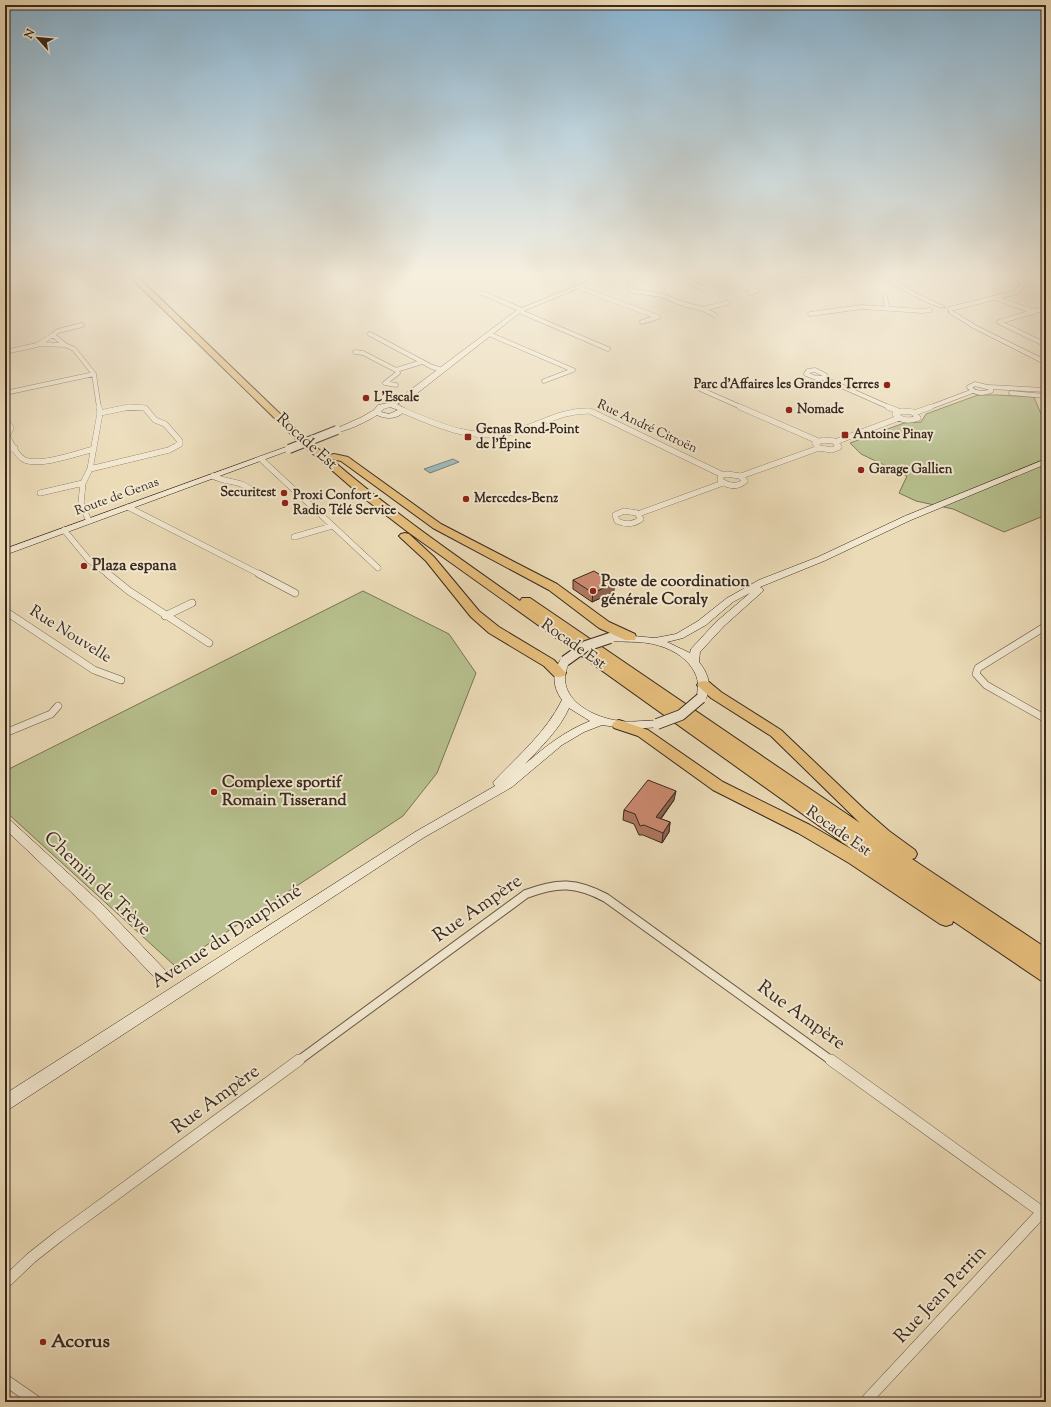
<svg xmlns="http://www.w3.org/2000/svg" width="1051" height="1407" viewBox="0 0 1051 1407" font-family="'Sorts Mill Goudy',serif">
<rect width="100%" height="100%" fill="#ebdbb7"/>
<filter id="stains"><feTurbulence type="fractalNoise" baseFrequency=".005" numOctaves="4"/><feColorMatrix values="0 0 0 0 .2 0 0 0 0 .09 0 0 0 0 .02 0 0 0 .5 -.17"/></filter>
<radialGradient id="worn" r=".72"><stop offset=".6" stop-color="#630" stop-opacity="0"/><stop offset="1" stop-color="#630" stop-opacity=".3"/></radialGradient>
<path fill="#b7c08e" stroke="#787456" d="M 978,395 L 997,395 L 1034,397 L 1041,414 L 1046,415 L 1046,515 L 1004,532 L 953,509 L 916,501 L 899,493 L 907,476 L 861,454 L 850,443 L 904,423 L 921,422 L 926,414 Z
M 363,591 L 449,634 L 476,673 L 437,773 L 403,816 L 175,966 L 5,811 L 5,771 Z"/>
<path fill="#9cb8b9" stroke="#747f7b" d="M 453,459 L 459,462 L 430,473 L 424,469 Z"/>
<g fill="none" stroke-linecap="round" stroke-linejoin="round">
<g stroke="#655645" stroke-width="5">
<path id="street-far4" d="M 618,276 L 632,280 L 633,282 L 630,289 L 633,291 L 661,295 L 683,304 L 703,309 L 715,315
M 677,276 L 704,289
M 744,276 L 735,278 L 734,281 L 740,285 L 757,291 L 749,293
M 790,276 L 799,279 L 796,283
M 799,279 L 819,280
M 577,287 L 658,317 L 642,322
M 482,293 L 522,310
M 885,296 L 887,309
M 996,298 L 1034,312
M 1046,308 L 999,322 L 1046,345
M 703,309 L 727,303
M 950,309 L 1017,292 L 1023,284 L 1016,276
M 519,311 L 608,349
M 810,314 L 862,307 L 923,311 L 930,310
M 82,325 L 58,331 L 53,335 L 65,345 L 74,349 L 94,374 L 99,408
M 370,334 L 432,367 L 442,370
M 489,334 L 573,370 L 544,381
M 41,344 L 65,345
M 5,352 L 37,345 L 53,335
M 355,352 L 363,353 L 396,370 L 422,362
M 396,370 L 398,373 L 385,383 L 396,385
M 815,370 L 825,375 L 823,378 L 816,378 L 806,374 L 808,371 Z
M 823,378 L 891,408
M 975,384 L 991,388 L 991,391 C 983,394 975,394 969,387 Z
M 989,387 L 1046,390
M 700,389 L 743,408
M 5,393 L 94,374
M 1011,393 L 1046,396
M 125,408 L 142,408
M 928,408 L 973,391"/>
</g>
<g stroke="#655645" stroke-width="6">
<path id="street-far3" d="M 740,407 L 818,441
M 888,407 L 898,411
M 402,410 C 439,426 477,443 517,431 C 542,424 563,410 590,411 L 723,475
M 902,411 L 913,412 L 918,418 C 910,421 901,421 895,414 Z
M 914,413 L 931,407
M 5,418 L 11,428 L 7,436 C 12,444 15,454 23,459 C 37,468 78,453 94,449
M 823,440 L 834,441 L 839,447 L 832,450 L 819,448 L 815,443 Z
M 835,442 L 899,418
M 5,450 L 15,448
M 261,459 L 378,568
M 90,469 L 169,450 L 180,444 L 180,441 L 165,424 L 155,420 L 145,408 L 129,407 L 100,413
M 727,474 L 740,476 L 745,481 C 737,488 728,486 720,480 L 721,476 Z
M 213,476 C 228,484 242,479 254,493
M 741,476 L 819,448
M 40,493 L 83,483
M 128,507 L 261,575
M 624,511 L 637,513 L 641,519 C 633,525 626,525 617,521 L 615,515 Z
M 638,514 L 723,483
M 89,521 L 81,503 L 83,483 L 90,469 L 100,413 L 99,407
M 64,530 L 89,560 L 109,575
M 294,537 L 332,526"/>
</g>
<g stroke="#655645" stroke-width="8">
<path id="street-far2" d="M 108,574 L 129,591 L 209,643
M 259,574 L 295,593
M 5,611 L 94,670 L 121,680
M 165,616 L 192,603
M 1046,626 L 978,668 L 976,674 L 986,685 L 1046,719
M 5,733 L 51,714 L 58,706"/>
</g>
<g stroke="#655645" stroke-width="10">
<path id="street-far1" d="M 298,1061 L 526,894 C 558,882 576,882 606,898 L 832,1061"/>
</g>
<g stroke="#655645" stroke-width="12">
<path id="street" d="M 831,1060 L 1046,1215
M 5,1283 L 31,1258 L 59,1236 L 299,1060
M 5,1380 L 37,1402
M 865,1402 L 1042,1212"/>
</g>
<g stroke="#38291f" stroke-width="1">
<path id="secondary" d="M 600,276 L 608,276 L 521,312 L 411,398 L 397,404 L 406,409 C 400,419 387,420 377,415 C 368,421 344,433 334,432 L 333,430 L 362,417 L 374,410 L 378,405 L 388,403 L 405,394 L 517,310 ZM 390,407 L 398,410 L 389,414 L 381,412 L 384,409 Z
M 881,276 L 888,276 L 918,294 L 946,307 C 939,312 889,283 881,276 Z
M 949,311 L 953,311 L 977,326 L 1046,360 L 1046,365 L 973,328 L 949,313 Z
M 286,447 L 292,447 L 293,449 L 5,555 L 5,549 Z
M 1046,459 L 1046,464 L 911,520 L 824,561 L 760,587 L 764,590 L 762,592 L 724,626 L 700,652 L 699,662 C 708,673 713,687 705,700 L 697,700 L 696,698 C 700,684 698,675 689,664 C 679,652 662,645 647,643 C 638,641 609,643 605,638 L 610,635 L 622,635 L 655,638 L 676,634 L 698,621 L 727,598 L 759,580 L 818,557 L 905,516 ZM 750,593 L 716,622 L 691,649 L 690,653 L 667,642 L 683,638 L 706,625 L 733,602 Z
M 565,658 L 570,661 C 551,696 591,718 621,721 C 633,723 650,719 661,721 L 663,724 L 661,727 L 630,729 L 602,725 L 584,732 L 562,745 L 512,787 L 423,838 L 11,1108 L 5,1110 L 5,1094 L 415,832 L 495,786 L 493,783 L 495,780 C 520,754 546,732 562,700 C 552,686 552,672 561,659 ZM 569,708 L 590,721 C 565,731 546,746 525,764 C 541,747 560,729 569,708 Z
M 5,818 L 9,819 L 104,906 L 165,970 L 167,974 L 165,978 L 160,980 L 155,978 L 94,914 L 5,829 Z"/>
</g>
<g stroke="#38291f" stroke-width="2">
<path id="highway" d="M 129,276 L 137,276 L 302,435 L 329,458 L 330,455 L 334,454 L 348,457 L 441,524 L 557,584 L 609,622 L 635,634 L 636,637 L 635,640 L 625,640 L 599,628 L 549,590 L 433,528 L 341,461 L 331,459 C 391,511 455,555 520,601 L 522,598 L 530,598 L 860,823 L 771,736 L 711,698 L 697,685 L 699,682 L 704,681 L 709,682 L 721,692 L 781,730 L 865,810 L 889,831 L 915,850 L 917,854 L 915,858 L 912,859 L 1046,948 L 1046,964 L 1042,963 L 1046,965 L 1046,982 L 1040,980 L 953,921 L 952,924 L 946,926 L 940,924 L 849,863 L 798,833 L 713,790 L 638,736 L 614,728 L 612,725 L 614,722 L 619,720 L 648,730 L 723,782 L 810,825 L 853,850 L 408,532 L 365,499 L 296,439 Z
M 405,533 L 409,534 L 434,557 L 479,611 L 499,627 L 554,660 L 566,673 L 564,676 L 559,677 L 554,676 L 544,666 L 489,633 L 471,617 L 426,561 L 401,538 L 399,536 L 401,534 Z"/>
</g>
<use href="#street-far4" stroke="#f2e8d0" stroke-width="4"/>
<use href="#street-far3" stroke="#f2e8d0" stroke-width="5.5"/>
<use href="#street-far2" stroke="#f2e8d0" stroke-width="7"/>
<use href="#street-far1" stroke="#f2e8d0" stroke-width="8"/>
<use href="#street" stroke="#f2e8d0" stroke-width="11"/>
<use href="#secondary" fill="#f2e8d0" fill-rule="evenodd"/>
<use href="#highway" fill="#e6be7c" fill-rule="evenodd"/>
<g stroke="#38291f" stroke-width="10" stroke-linecap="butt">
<path id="secondary-bridge-far1" d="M 289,449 L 337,430"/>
</g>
<g stroke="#38291f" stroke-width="12" stroke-linecap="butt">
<path id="secondary-bridge" d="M 565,661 L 586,646 L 610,638
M 657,724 L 681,715 L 701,698"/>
</g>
<use href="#secondary-bridge-far1" stroke="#f2e8d0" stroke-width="8"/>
<use href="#secondary-bridge" stroke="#f2e8d0" stroke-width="10"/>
</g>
<path fill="#af7761" stroke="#38291f" d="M 573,580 L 614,592 L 592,602 L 573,589 Z
M 674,800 L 661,819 L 670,822 L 669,832 L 662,843 L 643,835 L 639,835 L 634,824 L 623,820 L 624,810 Z"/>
<path fill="#8f614f" stroke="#38291f" d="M 614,583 L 614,592 L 592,602 L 593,593 Z
M 676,791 L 674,800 L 655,826 L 656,817 Z
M 670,822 L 669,832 L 662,843 L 663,833 Z"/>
<path fill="#cc8a71" stroke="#38291f" d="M 594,571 L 614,583 L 593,593 L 573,580 Z
M 648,780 L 676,791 L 656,817 L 670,822 L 663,833 L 644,825 L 640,826 L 635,814 L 624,810 Z"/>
<linearGradient id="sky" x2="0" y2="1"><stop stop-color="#89b6d5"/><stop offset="0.58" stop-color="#f6efdf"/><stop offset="1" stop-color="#f6efdf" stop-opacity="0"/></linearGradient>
<rect width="1051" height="473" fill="url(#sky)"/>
<g fill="#8f2418" stroke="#f2e8d0" stroke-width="1.5">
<circle cx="887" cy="385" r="4"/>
<circle cx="366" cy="398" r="4"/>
<circle cx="789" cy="410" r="4"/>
<rect x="841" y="431" width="8" height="8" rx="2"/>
<rect x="464" y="433" width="8" height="8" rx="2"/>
<circle cx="861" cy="470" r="4"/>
<circle cx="284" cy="493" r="4"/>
<circle cx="466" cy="499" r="4"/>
<circle cx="285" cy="503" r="4"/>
<circle cx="84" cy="566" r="4"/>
<circle cx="593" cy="591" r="4"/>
<circle cx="214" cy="792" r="4"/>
<circle cx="43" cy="1342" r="4"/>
</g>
<g text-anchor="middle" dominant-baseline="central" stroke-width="4" stroke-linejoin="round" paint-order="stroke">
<g font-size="13" font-weight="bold" fill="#38291f" stroke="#f2e8d0" text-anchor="start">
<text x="879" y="385" text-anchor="end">Parc d'Affaires les Grandes Terres</text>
<text x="374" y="398">L'Escale</text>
<text x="797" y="410">Nomade</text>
<text x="476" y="430">Genas Rond-Point<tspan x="476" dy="15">de l'Épine</tspan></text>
<text x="853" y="435">Antoine Pinay</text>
<text x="869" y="470">Garage Gallien</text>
<text x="276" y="493" text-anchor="end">Securitest</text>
<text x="293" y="496">Proxi Confort -<tspan x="293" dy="15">Radio Télé Service</tspan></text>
<text x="474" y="499">Mercedes-Benz</text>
</g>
<g font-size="13" fill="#38291f" stroke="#f2e8d0">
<text transform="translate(647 427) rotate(25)">Rue André Citroën</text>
<text transform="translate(117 497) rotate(-20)">Route de Genas</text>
</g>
<g font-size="16" fill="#38291f" stroke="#f2e8d0">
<text transform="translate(306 442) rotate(42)">Rocade Est</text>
<text transform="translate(70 635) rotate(32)">Rue Nouvelle</text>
<text transform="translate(573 645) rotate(35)">Rocade Est</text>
<text transform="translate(838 832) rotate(35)">Rocade Est</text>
</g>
<g font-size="16" font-weight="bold" fill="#38291f" stroke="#f2e8d0" text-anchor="start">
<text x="92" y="566">Plaza espana</text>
<text x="601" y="582">Poste de coordination<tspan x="601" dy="18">générale Coraly</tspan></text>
<text x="222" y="783">Complexe sportif<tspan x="222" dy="18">Romain Tisserand</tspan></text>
</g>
<g font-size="19" fill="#38291f" stroke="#f2e8d0">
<text transform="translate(97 884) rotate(44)">Chemin de Trève</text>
<text transform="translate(478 909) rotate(-35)">Rue Ampère</text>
<text transform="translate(227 937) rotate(-33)">Avenue du Dauphiné</text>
<text transform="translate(801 1016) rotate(36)">Rue Ampère</text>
<text transform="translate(216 1100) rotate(-36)">Rue Ampère</text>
<text transform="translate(941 1295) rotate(-47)">Rue Jean Perrin</text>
</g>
<g font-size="19" font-weight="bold" fill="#38291f" stroke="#f2e8d0" text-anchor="start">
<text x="51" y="1342">Acorus</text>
</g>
</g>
<rect width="1051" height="1407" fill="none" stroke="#ebdbb7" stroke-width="20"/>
<rect x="6" y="6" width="1039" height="1395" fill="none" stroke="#38291f" stroke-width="2"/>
<rect x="10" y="10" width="1031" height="1387" fill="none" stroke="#38291f"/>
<g transform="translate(38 38) rotate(297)" stroke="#f2e8d0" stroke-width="3" paint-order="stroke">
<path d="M0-3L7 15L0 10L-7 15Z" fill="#38291f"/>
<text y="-6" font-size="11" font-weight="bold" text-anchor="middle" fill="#38291f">N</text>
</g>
<rect width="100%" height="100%" filter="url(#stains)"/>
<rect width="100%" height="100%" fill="url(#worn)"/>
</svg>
